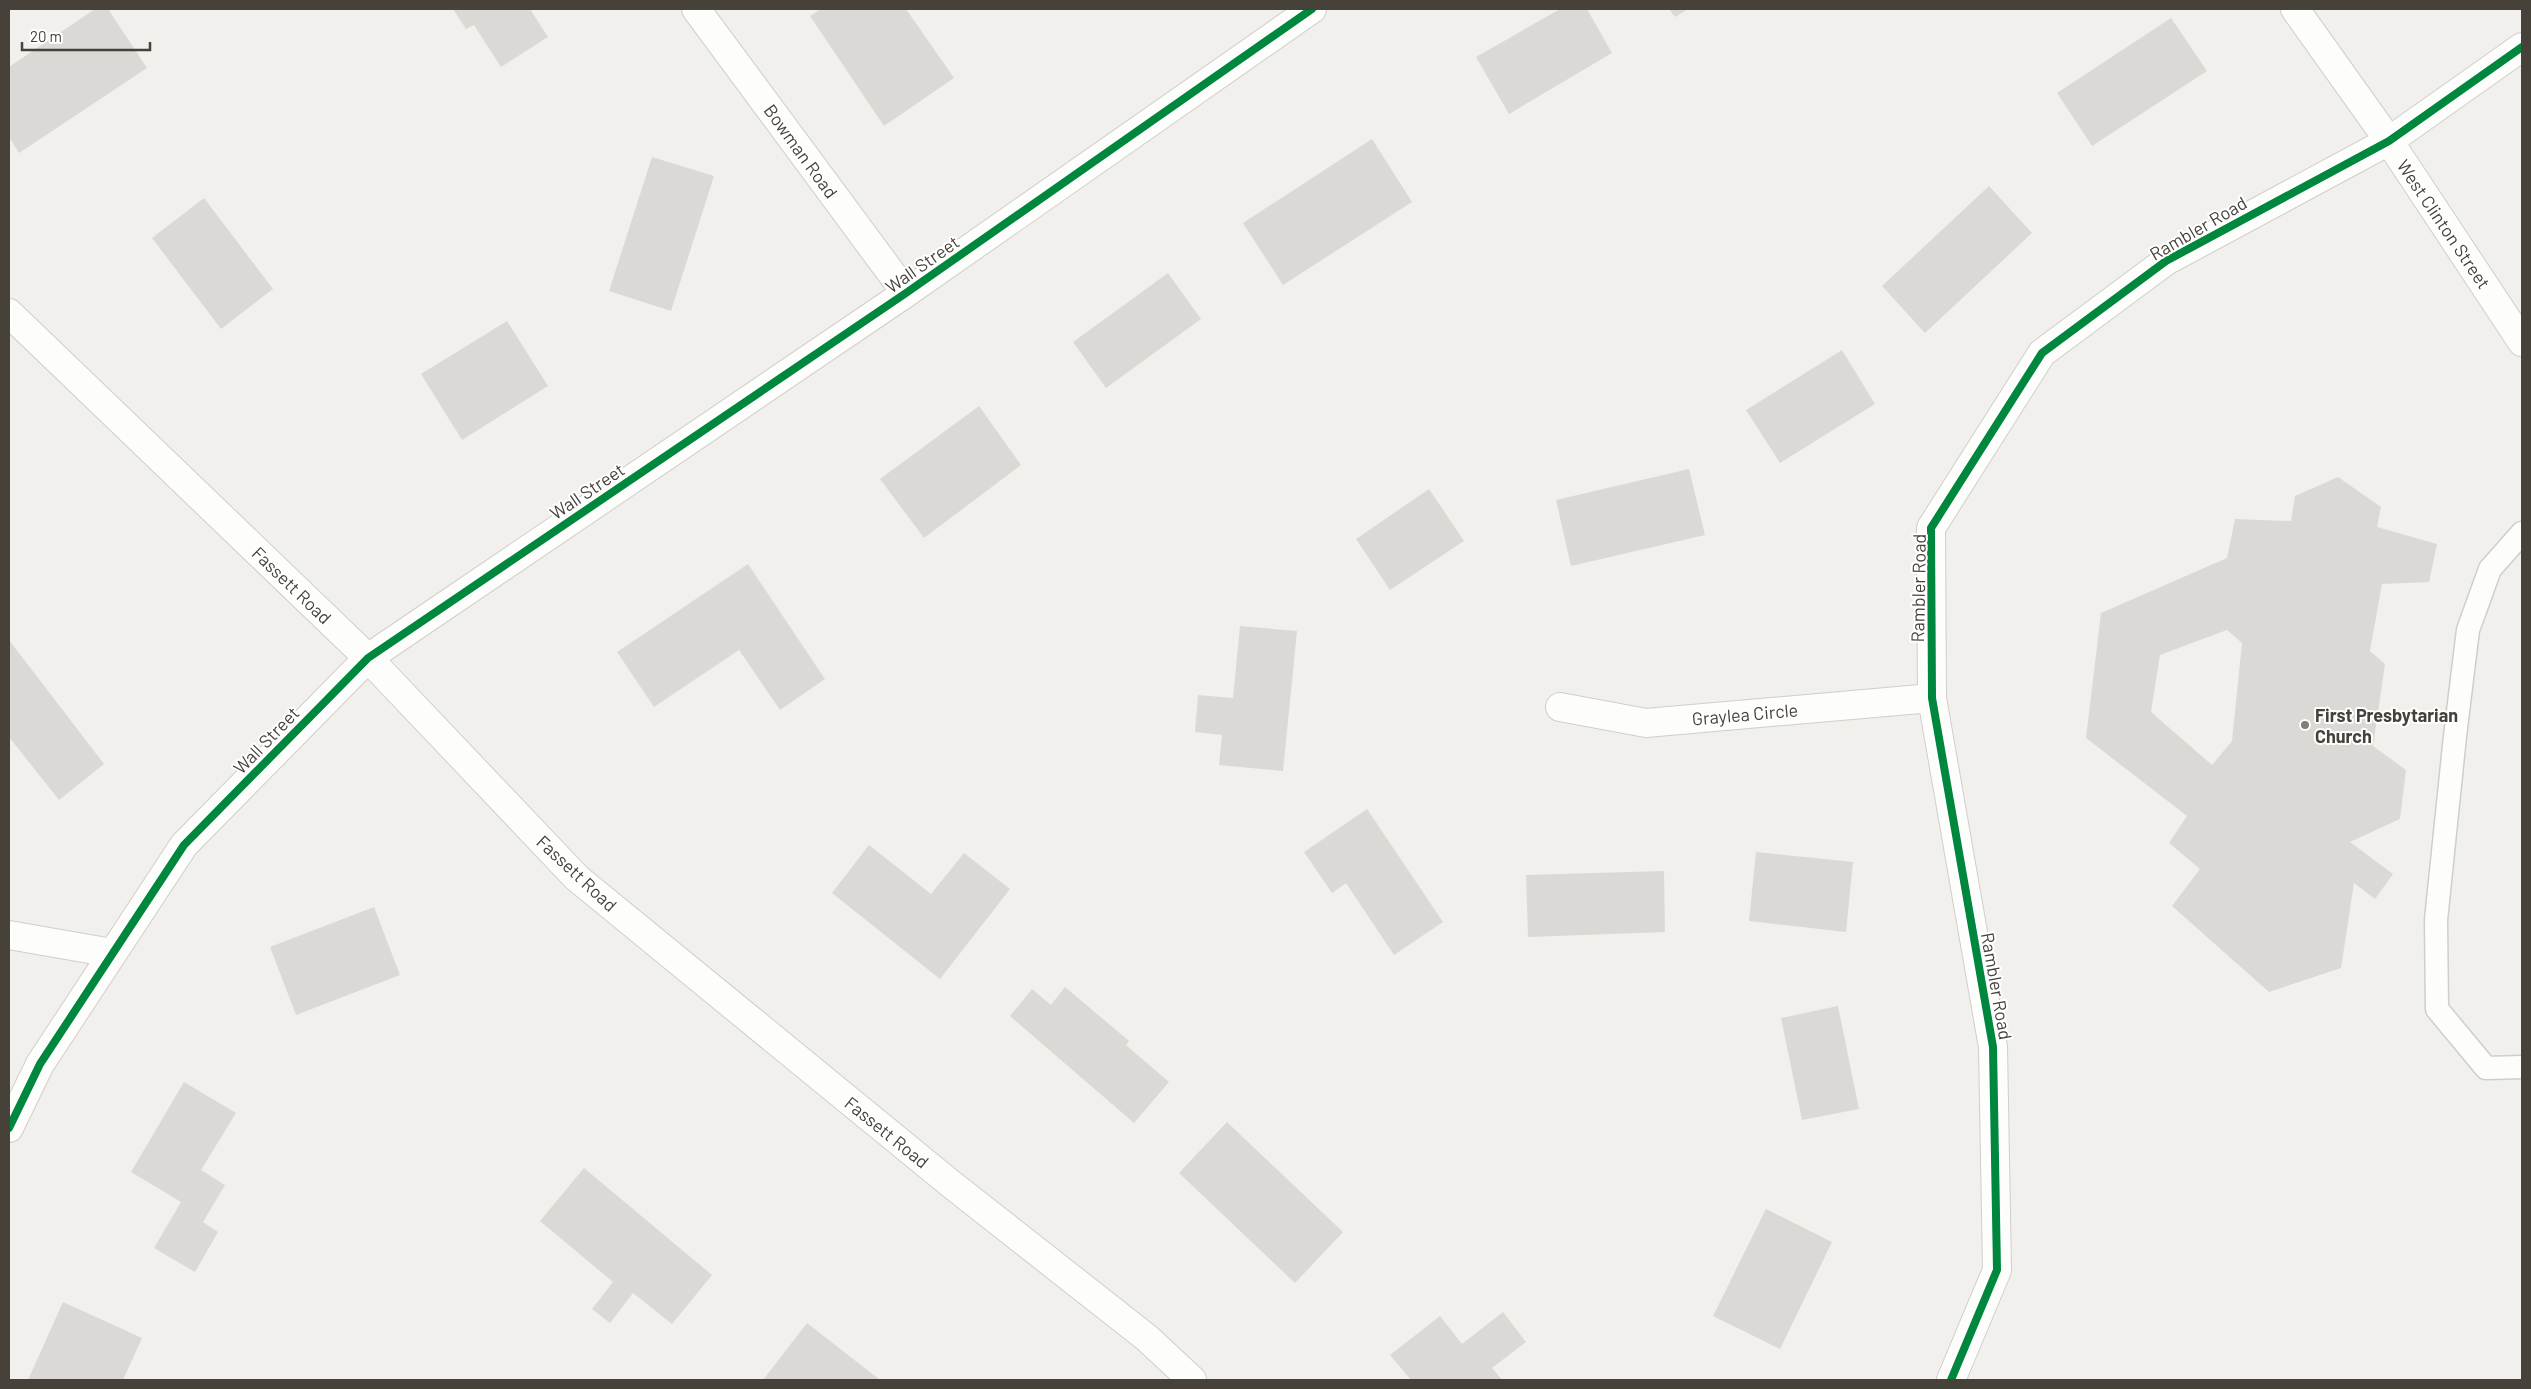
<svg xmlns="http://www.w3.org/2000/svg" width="2531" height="1389" viewBox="0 0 2531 1389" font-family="Barlow,sans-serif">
<rect width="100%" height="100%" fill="#f2f0ec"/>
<path fill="#dbd9d5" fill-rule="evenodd" d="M 95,9 L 108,9 L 147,68 L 19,153 L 9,137 L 9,67 Z
M 453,9 L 530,9 L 548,37 L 501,67 L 474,25 L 466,29 Z
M 821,9 L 906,9 L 954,78 L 884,126 L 810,16 Z
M 1560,9 L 1587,9 L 1612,53 L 1509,114 L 1476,57 Z
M 1669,9 L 1688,9 L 1675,17 Z
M 2171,18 L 2207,71 L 2092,146 L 2057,93 Z
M 1372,139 L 1412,202 L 1283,285 L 1243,223 Z
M 652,157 L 714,176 L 671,311 L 609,291 Z
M 1989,186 L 2032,233 L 1925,333 L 1882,286 Z
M 204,198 L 273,289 L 221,329 L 152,238 Z
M 1168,273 L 1201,319 L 1106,388 L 1073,342 Z
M 507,321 L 548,386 L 462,440 L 421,374 Z
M 1842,350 L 1875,404 L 1780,463 L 1746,410 Z
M 979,406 L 1021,465 L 924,538 L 880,479 Z
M 1689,469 L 1705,535 L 1571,566 L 1556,500 Z
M 2338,477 L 2381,507 L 2377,527 L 2437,544 L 2429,582 L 2382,584 L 2370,651 L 2385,664 L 2373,746 L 2406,770 L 2400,819 L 2350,842 L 2393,874 L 2375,899 L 2354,883 L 2341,968 L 2269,992 L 2172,906 L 2200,869 L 2169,843 L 2187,816 L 2086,738 L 2101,613 L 2227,558 L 2235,519 L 2291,521 L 2295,496 ZM 2227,630 L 2242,643 L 2232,741 L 2212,765 L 2151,712 L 2160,655 Z
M 1429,489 L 1464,541 L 1390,590 L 1356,539 Z
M 748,564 L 825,679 L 780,710 L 739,650 L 654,707 L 617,652 Z
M 1240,626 L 1297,631 L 1283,771 L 1219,765 L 1222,735 L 1195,732 L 1198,695 L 1233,698 Z
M 9,640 L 104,764 L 59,800 L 9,737 Z
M 1367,809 L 1443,922 L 1394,955 L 1346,883 L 1332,893 L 1304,852 Z
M 869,845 L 931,894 L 964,853 L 1010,889 L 940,979 L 832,893 Z
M 1756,852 L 1853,862 L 1846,932 L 1749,921 Z
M 1664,871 L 1665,932 L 1528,937 L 1526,875 Z
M 374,907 L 400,975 L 296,1015 L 270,947 Z
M 1065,987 L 1129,1041 L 1126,1045 L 1169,1082 L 1134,1123 L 1010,1016 L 1032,989 L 1051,1005 Z
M 1838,1006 L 1859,1109 L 1802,1120 L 1781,1018 Z
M 184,1082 L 236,1113 L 201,1170 L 225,1185 L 203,1222 L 218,1232 L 195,1272 L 154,1248 L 181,1202 L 131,1172 Z
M 1227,1122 L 1343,1232 L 1295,1283 L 1179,1173 Z
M 584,1168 L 712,1275 L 672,1324 L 633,1293 L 610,1323 L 592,1309 L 613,1282 L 540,1221 Z
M 1766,1209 L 1832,1242 L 1780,1349 L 1713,1316 Z
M 63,1302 L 142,1338 L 123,1380 L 28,1380 Z
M 1503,1312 L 1526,1342 L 1492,1368 L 1502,1380 L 1411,1380 L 1390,1355 L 1440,1316 L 1462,1344 Z
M 807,1323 L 880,1380 L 763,1380 Z"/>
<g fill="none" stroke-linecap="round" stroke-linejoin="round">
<g stroke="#d0ceca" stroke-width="25">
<path id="service" d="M 2522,533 L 2490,569 L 2468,630 L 2455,736 L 2436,920 L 2437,1009 L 2486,1068 L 2522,1067"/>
</g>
<g stroke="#d0ceca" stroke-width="30">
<path id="minor" d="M 696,9 L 906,293
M 2295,9 L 2389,141 L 2522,342
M 9,313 L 368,658 L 577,878 L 951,1184 L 1147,1338 L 1192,1380
M 1560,707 L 1646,723 L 1932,698
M 9,935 L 112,953
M 9,1128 L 40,1064 L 184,845 L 368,658 L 906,293 L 1312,9
M 1951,1380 L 1997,1270 L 1993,1047 L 1932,698 L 1931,528 L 2042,353 L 2166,261 L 2389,141 L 2522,47"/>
</g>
<use href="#service" stroke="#fdfdfc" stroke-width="22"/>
<use href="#minor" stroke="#fdfdfc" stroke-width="28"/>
<g stroke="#fff" stroke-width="11">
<path id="cycleway" d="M 9,1128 L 40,1064 L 184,845 L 368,658 L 906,293 L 1312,9
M 1951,1380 L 1997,1270 L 1993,1047 L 1932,698 L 1931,528 L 2042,353 L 2166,261 L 2389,141 L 2522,47"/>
</g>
<use href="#cycleway" stroke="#00873e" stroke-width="8"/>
</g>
<circle fill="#837f78" stroke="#fff" stroke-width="2" cx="2305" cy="725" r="5"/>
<g text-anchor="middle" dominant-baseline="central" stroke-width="4" stroke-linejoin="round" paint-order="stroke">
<g font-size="18" fill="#474239" stroke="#fff">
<text transform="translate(801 151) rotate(54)">Bowman Road</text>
<text transform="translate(2444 224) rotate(56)">West Clinton Street</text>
<text transform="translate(2198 228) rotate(-30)">Rambler Road</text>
<text transform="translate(922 264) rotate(-35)">Wall Street</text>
<text transform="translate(587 491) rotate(-34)">Wall Street</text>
<text transform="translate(292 585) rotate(44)">Fassett Road</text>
<text transform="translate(1918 588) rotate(-89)">Rambler Road</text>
<text transform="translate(1745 714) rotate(-5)">Graylea Circle</text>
<text transform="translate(266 740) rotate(-46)">Wall Street</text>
<text transform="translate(577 873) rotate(43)">Fassett Road</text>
<text transform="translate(1997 986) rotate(80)">Rambler Road</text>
<text transform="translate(887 1132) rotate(39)">Fassett Road</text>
</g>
<g font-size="18" font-weight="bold" fill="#474239" stroke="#fff" text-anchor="start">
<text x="2315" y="715">First Presbytarian<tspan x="2315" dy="21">Church</tspan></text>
</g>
</g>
<rect width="2531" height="1389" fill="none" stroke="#474239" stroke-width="20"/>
<path d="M22 42v8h128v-8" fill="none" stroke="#474239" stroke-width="2.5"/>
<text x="30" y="42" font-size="15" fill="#474239" stroke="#ffffff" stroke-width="4" paint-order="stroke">20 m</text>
</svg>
